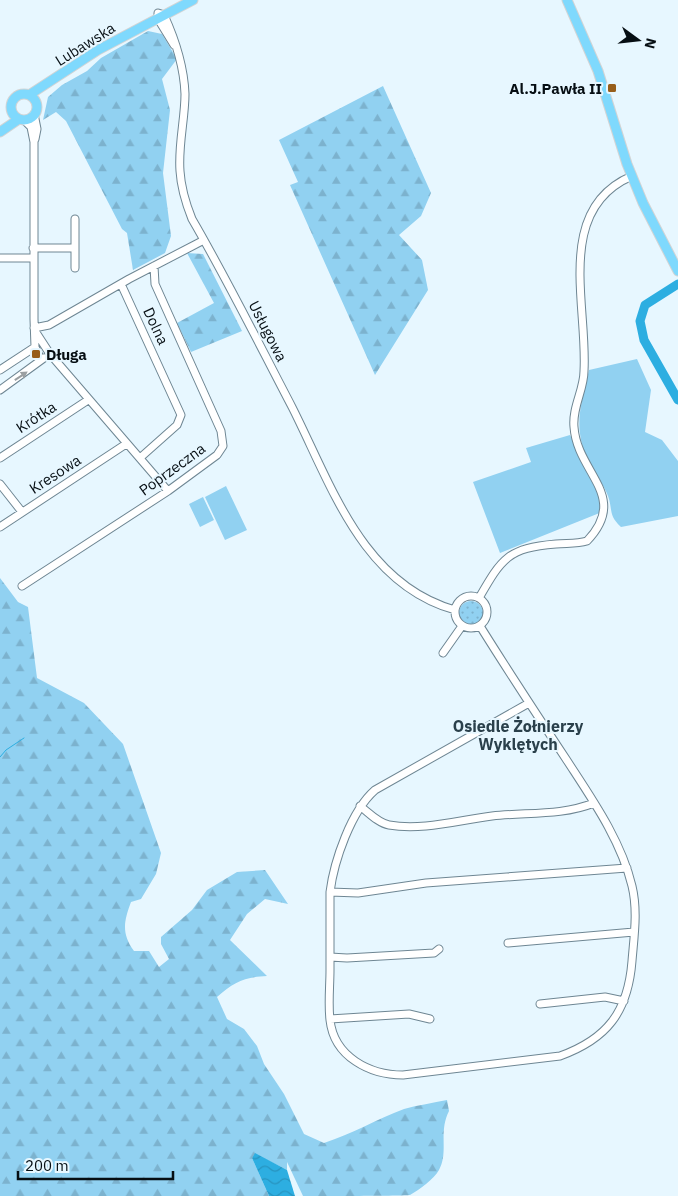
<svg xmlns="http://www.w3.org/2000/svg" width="678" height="1196" viewBox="0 0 678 1196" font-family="'IBM Plex Sans',sans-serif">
<defs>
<pattern id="grass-dots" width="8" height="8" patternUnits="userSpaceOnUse" patternTransform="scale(1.25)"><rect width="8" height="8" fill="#91d1f1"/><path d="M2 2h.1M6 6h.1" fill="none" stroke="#7cb2ce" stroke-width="1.8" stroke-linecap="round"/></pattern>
<pattern id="forest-firs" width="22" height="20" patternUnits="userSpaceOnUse" patternTransform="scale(1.25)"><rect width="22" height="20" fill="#91d1f1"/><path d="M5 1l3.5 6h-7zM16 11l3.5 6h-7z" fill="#7cb2ce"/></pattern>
<pattern id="water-waves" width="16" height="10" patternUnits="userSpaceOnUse" patternTransform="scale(1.25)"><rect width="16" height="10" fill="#2daee1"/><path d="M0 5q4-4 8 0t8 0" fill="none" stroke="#2794c0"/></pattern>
</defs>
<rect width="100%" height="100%" fill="#e7f7ff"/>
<path fill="url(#grass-dots)" d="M459 613a12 12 0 1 1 24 0a12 12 0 1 1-24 0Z"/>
<path fill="url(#forest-firs)" d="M 148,31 L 162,34 L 177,59 L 162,79 L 170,110 L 163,173 L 171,236 L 165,253 L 133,270 L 127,233 L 122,229 L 66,121 L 56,112 L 43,120 L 48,97 L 62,85 L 87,71 L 101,58 Z
M 383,86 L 431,193 L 421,216 L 399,235 L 422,260 L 428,290 L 375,375 L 290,185 L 298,182 L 279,140 Z
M 187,253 L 203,254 L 242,331 L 191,352 L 177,323 L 214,303 Z
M 0,578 L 18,602 L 28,607 L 37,678 L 84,703 L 123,744 L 161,853 L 156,874 L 141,899 L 131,902 C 124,921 121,933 134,951 L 149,951 L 159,967 L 169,959 L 161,944 L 161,937 L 192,910 L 207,890 L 237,872 L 265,870 L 288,904 L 265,899 L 247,914 L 230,940 L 267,976 C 244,977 234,982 217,997 L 227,1019 L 244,1029 L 257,1046 L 264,1064 L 284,1094 L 304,1134 L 324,1143 C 352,1134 377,1119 404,1109 C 418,1105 433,1103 447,1100 L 449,1111 C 438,1133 449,1151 439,1170 C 434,1179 419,1190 410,1195 C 403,1196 318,1196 303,1196 L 287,1162 L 287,1170 L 255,1154 L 252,1158 L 269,1196 L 0,1196 Z"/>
<path fill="#91d1f1" d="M 637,359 L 651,390 L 645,432 L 662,440 L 678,461 L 678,516 L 621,527 C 608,515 613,510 608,496 C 604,485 595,474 589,463 C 572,426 581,407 589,370 Z
M 570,435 L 602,498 L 602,512 L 500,553 L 473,482 L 531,462 L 526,448 Z
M 226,486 L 247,530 L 225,540 L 205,497 Z
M 203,497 L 214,520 L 200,527 L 189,504 Z"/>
<path fill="url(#water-waves)" d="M 255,1153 L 287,1170 L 295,1196 L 269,1196 L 252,1158 Z"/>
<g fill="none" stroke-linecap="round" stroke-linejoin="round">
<path stroke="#2daee1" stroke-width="1" d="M 0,757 L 6,750 L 24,738"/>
<path stroke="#2daee1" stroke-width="9" d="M 678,284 L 645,305 L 640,321 L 644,340 L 678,400"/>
<g stroke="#6e8693" stroke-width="9">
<path id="minor" d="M 174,45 L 158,19 L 158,13 L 164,15 C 175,39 184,67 185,94 C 185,119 178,145 180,171 C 181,188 186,204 192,219 C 228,281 259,344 292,407 C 331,484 362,584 455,610
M 34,114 L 37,129 L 35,139
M 24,120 L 31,127 L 34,142 L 34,319 L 35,347 L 41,360
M 75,219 L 75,268
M 33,248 L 75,248
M 0,258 L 33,258
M 121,284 L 181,415 L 177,425 L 141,457
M 34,328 L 49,325 L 129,279 L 204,240
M 35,331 L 50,354 L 168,491
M 0,370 L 35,347
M 0,390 L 44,358
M 0,458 L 88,400
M 0,484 L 22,512
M 0,527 L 126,444
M 22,586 L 168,491 L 217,455 L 223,446 L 221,431 L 155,284 L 154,266
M455 612a16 16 0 1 1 32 0a16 16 0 1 1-32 0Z
M 479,598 C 502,558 508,548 556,544 C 567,543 577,544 587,541 C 630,496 577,473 574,427 C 572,407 584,390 584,371 C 588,306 554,209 632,176
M 480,626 C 508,671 537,715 566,759 C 592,799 621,840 632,886 C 638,911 634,936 632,961 C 628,1012 607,1039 560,1056 L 403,1075 C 370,1075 334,1057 330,1020 C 328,1004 330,986 330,970 C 330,944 330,918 330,892 C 334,861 351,811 375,790 L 529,703
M 443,653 L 462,626
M 360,806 C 368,812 378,823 389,825 C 422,831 459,820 492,816 C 527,812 561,816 594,803
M 330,892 L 358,893 L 426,883 L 627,868
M 508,943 L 634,932
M 330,957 L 347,958 L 434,953 L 439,949
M 540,1004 L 605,997 L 624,1001
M 330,1019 L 409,1014 L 430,1019"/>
</g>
<g stroke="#d2d4d5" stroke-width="11">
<path id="major" d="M 567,0 L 598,71 L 627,164 L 643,203 L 678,271
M11 107a13 13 0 1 1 26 0a13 13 0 1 1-26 0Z
M 29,95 L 98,50 L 193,0
M 0,132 L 19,119"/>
</g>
<use href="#minor" stroke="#fff" stroke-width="7"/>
<use href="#major" stroke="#7fd9fd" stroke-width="9"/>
</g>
<defs><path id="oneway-solid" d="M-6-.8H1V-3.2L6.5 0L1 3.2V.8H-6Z" transform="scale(1.25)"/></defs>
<use fill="#9b9fa1" href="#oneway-solid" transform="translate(21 376) rotate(-34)"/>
<g fill="#975e1b" stroke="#e7f7ff" stroke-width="2">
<rect x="607" y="83" width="10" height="10" rx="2.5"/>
<rect x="31" y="349" width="10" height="10" rx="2.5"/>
</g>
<g text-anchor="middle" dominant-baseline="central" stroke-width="4" stroke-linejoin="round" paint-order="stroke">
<g font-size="15" fill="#060e13" stroke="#e7f7ff">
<text transform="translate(85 44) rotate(-32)">Lubawska</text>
<text transform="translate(156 326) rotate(65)">Dolna</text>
<text transform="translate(268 331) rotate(63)">Usługowa</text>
<text transform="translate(36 417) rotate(-33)">Krótka</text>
<text transform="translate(172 469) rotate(-36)">Poprzeczna</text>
<text transform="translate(55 474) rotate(-33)">Kresowa</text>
</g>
<g font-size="15" font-weight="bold" fill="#060e13" stroke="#e7f7ff" text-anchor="end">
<text x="602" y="88">Al.J.Pawła II</text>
<text x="46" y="354" text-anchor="start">Długa</text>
</g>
<g font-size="16" font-weight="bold" fill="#2a404b" stroke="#e7f7ff">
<text x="518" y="726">Osiedle Żołnierzy<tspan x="518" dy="18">Wyklętych</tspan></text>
</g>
</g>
<g transform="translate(638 40) rotate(105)" stroke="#e7f7ff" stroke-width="4" paint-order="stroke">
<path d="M0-4L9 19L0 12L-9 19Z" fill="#060e13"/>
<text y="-8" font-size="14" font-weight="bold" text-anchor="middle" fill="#060e13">N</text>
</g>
<path d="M18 1171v8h155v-8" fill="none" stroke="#060e13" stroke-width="2.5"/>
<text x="25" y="1171" font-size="15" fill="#060e13" stroke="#e7f7ff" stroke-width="4" paint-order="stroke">200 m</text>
</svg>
